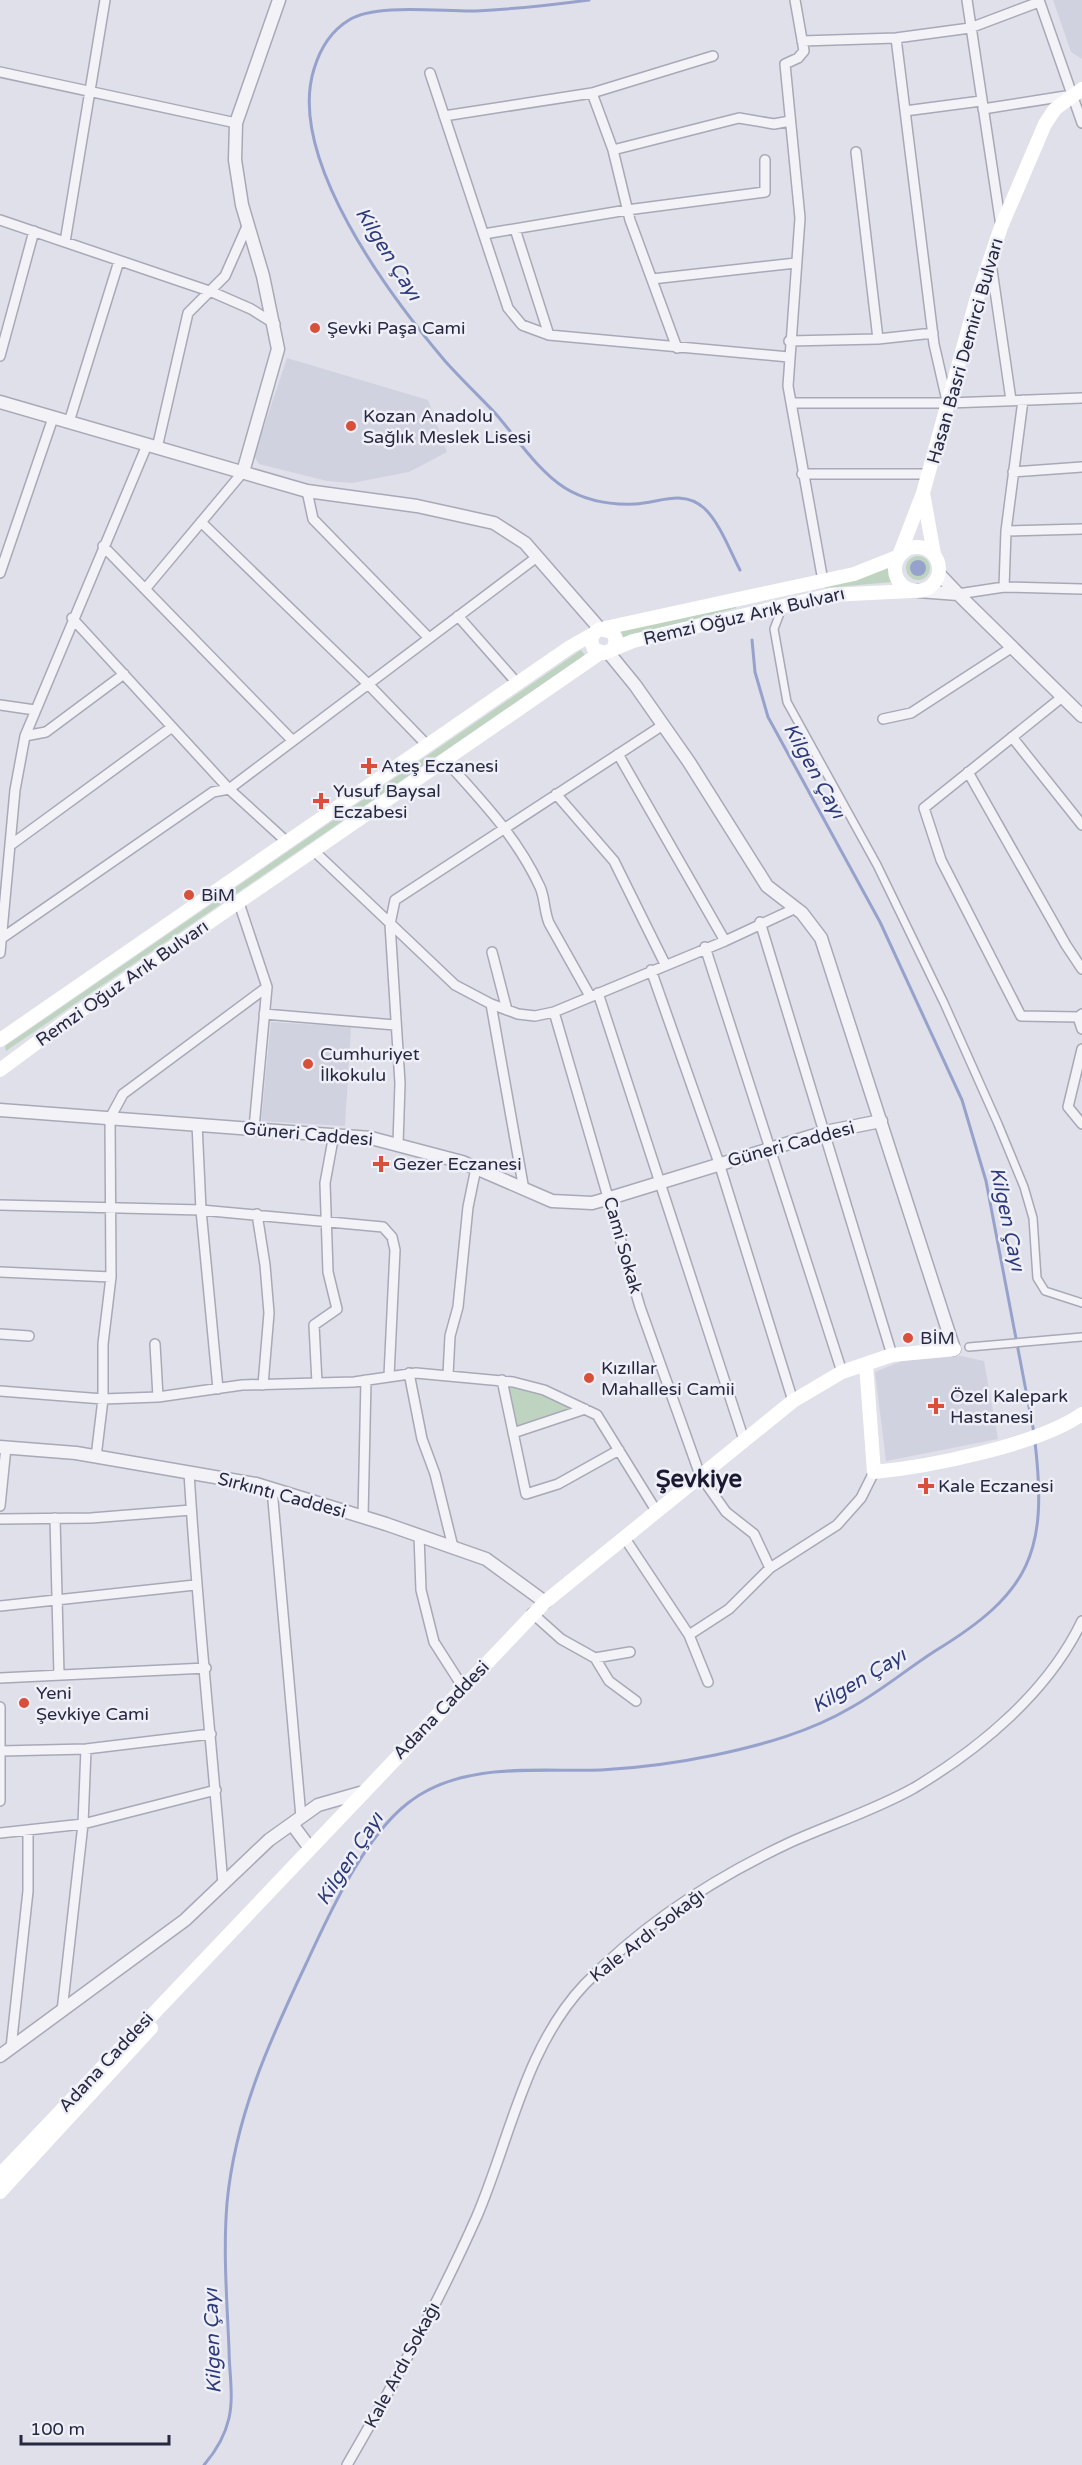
<svg xmlns="http://www.w3.org/2000/svg" width="1082" height="2465" viewBox="0 0 1082 2465" font-family="'Varela Round',sans-serif">
<rect width="100%" height="100%" fill="#dfe0e9"/>
<path fill="#d1d2df" d="M 1053,0 L 1082,0 L 1082,59 L 1071,52 Z
M 287,358 L 428,400 L 447,452 L 409,472 L 352,483 L 327,481 L 259,464 L 254,456 Z
M 271,1022 L 351,1027 L 345,1126 L 261,1121 Z
M 961,1356 L 984,1361 L 998,1439 L 886,1461 L 875,1372 L 902,1361 Z"/>
<path fill="#bfd4c0" d="M906 568a12 12 0 1 1 24 0a12 12 0 1 1-24 0Z
M 889,564 L 892,582 L 825,588 L 824,586 Z
M 735,605 L 736,608 L 623,638 L 621,631 Z
M 581,650 L 585,655 L 6,1051 L 5,1046 Z
M 506,1387 C 532,1388 552,1396 574,1409 L 516,1427 Z"/>
<path fill="#97a2cc" d="M910 568a8 8 0 1 1 16 0a8 8 0 1 1-16 0Z"/>
<g fill="none" stroke-linecap="round" stroke-linejoin="round">
<path stroke="#97a2cc" stroke-width="3" d="M 589,0 C 552,5 514,9 476,11 C 443,12 376,3 349,20 C 331,31 320,49 314,69 C 286,158 390,296 445,361 C 461,379 478,395 495,413 C 517,438 537,470 565,488 C 586,501 611,505 635,504 C 659,503 683,489 704,508 C 720,523 730,551 740,570
M 752,640 L 755,672 L 768,717 L 880,922 L 962,1100 L 986,1181 L 1034,1433
M 204,2465 C 216,2451 225,2436 229,2418 C 234,2396 229,2371 229,2349 C 227,2300 223,2252 227,2203 C 235,2117 269,2042 306,1964 C 329,1914 364,1837 408,1803 C 461,1761 538,1772 601,1770 C 639,1768 677,1763 715,1755 C 762,1745 810,1732 852,1707 C 881,1691 907,1669 935,1651 C 1030,1593 1048,1553 1035,1442"/>
<g stroke="#a8a9b7" stroke-width="10">
<path id="pedestrian" d="M 783,605 L 774,629 L 787,702 L 877,865 L 944,1003 L 998,1124 L 1024,1187 L 1033,1218 L 1037,1278 L 1045,1291 L 1082,1303
M 969,1347 L 1082,1337"/>
</g>
<g stroke="#a8a9b7" stroke-width="12">
<path id="minor" d="M 795,0 L 804,51 L 798,58 L 785,64 L 800,218 L 788,386 L 823,581
M 967,0 L 1001,226
M 1039,0 L 1082,123
M 896,38 L 934,344 L 947,401
M 802,41 L 896,38 L 970,28 L 1039,2
M 0,72 L 236,123
M 430,73 L 508,308 L 522,325 L 549,335 L 789,357
M 592,93 L 613,150 L 630,220 L 677,348
M 983,109 L 1072,95
M 905,111 L 981,101
M 444,116 L 592,93 L 713,56
M 613,150 L 739,118 L 774,124 L 790,121
M 856,152 L 878,339
M 0,220 L 212,292 L 251,309 L 275,324
M 515,229 L 549,335
M 484,234 L 627,210 L 765,192 L 765,160
M 65,242 L 105,0
M 991,263 L 1011,400
M 652,279 L 796,263
M 789,341 L 878,339 L 933,333
M 0,356 L 34,231
M 791,403 L 948,403 L 1082,398
M 69,422 L 119,261
M 157,448 L 188,313 L 225,276 L 248,224
M 1013,472 L 1082,467
M 802,474 L 928,474
M 307,491 L 313,519 L 429,638
M 201,522 L 368,684 L 427,745
M 1006,531 L 1082,529
M 103,546 L 292,740
M 0,573 L 53,418
M 1004,587 L 1006,531 L 1023,400
M 146,588 L 243,472
M 958,594 L 1004,587 L 1082,589
M 458,616 L 517,683
M 72,618 L 229,789 L 287,842
M 1061,698 L 924,808 L 941,860 L 1021,1016 L 1078,1017 L 1082,1014
M 0,705 L 35,710
M 883,719 L 911,713 L 1011,648
M 25,736 L 46,732 L 124,674
M 1012,737 L 1082,825
M 618,754 L 725,941
M 445,760 C 481,800 517,837 540,887 C 545,898 544,911 549,923 L 590,996
M 968,772 L 1066,945 L 1082,969
M 556,794 L 614,861 L 665,964
M 12,844 L 172,727
M 314,851 L 455,985 L 491,1004 L 518,1014 L 535,1016 L 554,1012 L 725,941 L 796,908
M 239,903 L 267,987 L 254,1128
M 760,922 L 892,1355
M 2,938 L 213,792 L 229,789 L 537,557
M 705,947 L 842,1372
M 492,952 L 507,1010
M 0,953 L 15,790 L 25,736 L 147,445
M 651,970 L 719,1163 L 793,1401
M 598,993 L 744,1440
M 491,1004 L 524,1190
M 554,1012 L 640,1307 L 700,1475 L 726,1512 L 754,1534 L 770,1568
M 264,1014 L 395,1025
M 1078,1017 L 1082,1029
M 1082,1049 L 1068,1107 L 1082,1124
M 197,1124 L 201,1210 L 218,1389
M 398,1144 L 400,1083 L 390,924 L 395,900 L 663,725
M 0,1205 L 201,1210 L 383,1227 L 392,1237 L 395,1250 L 389,1376
M 257,1214 L 265,1265 L 269,1313 L 263,1385
M 0,1272 L 111,1277
M 0,1334 L 29,1336
M 155,1344 L 158,1397
M 409,1373 L 422,1439 L 435,1474 L 453,1547
M 448,1375 L 450,1336 L 458,1307 L 468,1207 L 476,1168
M 502,1380 L 526,1494 L 558,1484 L 619,1450
M 317,1383 L 314,1325 L 337,1309 L 328,1272 L 325,1183 L 334,1134
M 0,1391 L 103,1399 L 158,1397 L 242,1385 L 354,1382 L 416,1373 L 513,1382 L 544,1390 L 597,1415 L 657,1512
M 513,1433 L 585,1409
M 96,1457 L 103,1399 L 103,1344 L 111,1277 L 110,1118 L 123,1094 L 267,987
M 189,1472 C 197,1610 212,1747 223,1885
M 272,1489 L 301,1817
M 0,1506 L 6,1447
M 363,1517 L 366,1380
M 55,1518 L 59,1675
M 0,1519 L 91,1518 L 191,1510
M 419,1535 L 421,1590 L 434,1642 L 464,1689
M 624,1537 L 689,1635 L 708,1682
M 0,1606 L 195,1585
M 532,1613 L 561,1639 L 595,1658 L 630,1652
M 689,1635 L 729,1609 L 770,1568 L 837,1525 L 861,1498 L 874,1472
M 595,1658 L 609,1681 L 636,1701
M 0,1678 L 206,1668
M 0,1707 L 0,1801
M 1,1751 L 86,1749 L 211,1734
M 0,1833 L 83,1824 L 216,1790
M 62,2011 L 83,1824 L 86,1749
M 11,2048 L 28,1891 L 28,1830
M 347,2465 C 394,2384 439,2302 477,2216 C 510,2139 525,2047 585,1984 C 642,1925 716,1877 791,1842 C 831,1824 875,1810 914,1788 C 981,1748 1048,1692 1082,1621"/>
</g>
<g stroke="#a8a9b7" stroke-width="15">
<path id="tertiary" d="M 0,402 L 307,491 L 417,506 L 494,523 L 525,543 L 600,629
M 243,472 L 278,349 L 263,276 L 242,205 L 235,160 L 236,123 L 279,0
M 918,591 L 958,594 L 939,574
M 958,594 L 1082,716
M 608,652 L 635,685 L 689,762 L 767,886 L 802,913 L 821,938 L 954,1349
M 0,1110 L 371,1138 L 462,1162 L 552,1201 L 592,1203 L 610,1198 L 825,1132 L 881,1121
M 0,1447 L 76,1453 L 256,1484 L 386,1524 L 486,1559 L 545,1602
M 292,1824 L 309,1847
M 0,2056 L 185,1920 L 269,1840 L 318,1805 L 360,1793"/>
</g>
<use href="#pedestrian" stroke="#f2f2f7" stroke-width="7"/>
<use href="#minor" stroke="#f2f2f7" stroke-width="9"/>
<use href="#tertiary" stroke="#f2f2f7" stroke-width="12"/>
<path stroke="#fff" stroke-width="14" d="M 923,493 L 976,301 L 1001,227 L 1045,124 L 1055,109 L 1082,89
M895 569a22 22 0 1 1 44 0a22 22 0 1 1-44 0Z
M 900,553 L 923,493 L 934,554
M 605,628 L 854,574 L 897,557
M 614,647 L 616,639 L 612,632 L 600,629 C 592,633 589,640 594,649 L 604,653 L 633,641 L 831,595 L 911,591
M 0,1040 L 570,647 L 593,634
M 0,1070 L 66,1021 L 600,653
M 866,1364 L 874,1472 C 928,1467 1038,1445 1082,1414
M 0,2175 L 545,1602 L 793,1401 L 842,1372 L 892,1355 L 954,1349
M 0,2192 L 151,2028"/>
</g>
<g fill="#d84f3a" stroke="#eff0f7" stroke-width="2">
<circle cx="315" cy="328" r="6"/>
<circle cx="351" cy="426" r="6"/>
<path d="M366 757h6v6h6v6h-6v6h-6v-6h-6v-6h6z"/>
<path d="M318 792h6v6h6v6h-6v6h-6v-6h-6v-6h6z"/>
<circle cx="189" cy="895" r="6"/>
<circle cx="308" cy="1064" r="6"/>
<path d="M378 1155h6v6h6v6h-6v6h-6v-6h-6v-6h6z"/>
<circle cx="908" cy="1338" r="6"/>
<circle cx="589" cy="1378" r="6"/>
<path d="M933 1397h6v6h6v6h-6v6h-6v-6h-6v-6h6z"/>
<path d="M923 1477h6v6h6v6h-6v6h-6v-6h-6v-6h6z"/>
<circle cx="24" cy="1703" r="6"/>
</g>
<g text-anchor="middle" dominant-baseline="central" stroke-width="5" stroke-linejoin="round" paint-order="stroke">
<g font-size="18" fill="#272942" stroke="#eff0f7" text-anchor="start">
<text x="327" y="328">Şevki Paşa Cami</text>
<text x="363" y="416">Kozan Anadolu<tspan x="363" dy="21">Sağlık Meslek Lisesi</tspan></text>
<text x="381" y="766">Ateş Eczanesi</text>
<text x="333" y="791">Yusuf Baysal<tspan x="333" dy="21">Eczabesi</tspan></text>
<text x="201" y="895">BiM</text>
<text x="320" y="1054">Cumhuriyet<tspan x="320" dy="21">İlkokulu</tspan></text>
<text x="393" y="1164">Gezer Eczanesi</text>
<text x="920" y="1338">BİM</text>
<text x="601" y="1368">Kızıllar<tspan x="601" dy="21">Mahallesi Camii</tspan></text>
<text x="950" y="1396">Özel Kalepark<tspan x="950" dy="21">Hastanesi</tspan></text>
<text x="938" y="1486">Kale Eczanesi</text>
<text x="36" y="1693">Yeni<tspan x="36" dy="21">Şevkiye Cami</tspan></text>
</g>
<g font-size="18" fill="#272942" stroke="#eff0f7">
<text transform="translate(965 351) rotate(-74)">Hasan Basri Demirci Bulvarı</text>
<text transform="translate(744 616) rotate(-13)">Remzi Oğuz Arık Bulvarı</text>
<text transform="translate(122 983) rotate(-35)">Remzi Oğuz Arık Bulvarı</text>
<text transform="translate(308 1134) rotate(5)">Güneri Caddesi</text>
<text transform="translate(791 1144) rotate(-15)">Güneri Caddesi</text>
<text transform="translate(623 1245) rotate(74)">Cami Sokak</text>
<text transform="translate(282 1495) rotate(15)">Sırkıntı Caddesi</text>
<text transform="translate(441 1710) rotate(-46)">Adana Caddesi</text>
<text transform="translate(647 1935) rotate(-38)">Kale Ardı Sokağı</text>
<text transform="translate(106 2062) rotate(-47)">Adana Caddesi</text>
<text transform="translate(402 2365) rotate(-62)">Kale Ardı Sokağı</text>
</g>
<g font-size="20" font-style="italic" fill="#2e3a79" stroke="#eff0f7">
<text transform="translate(388 254) rotate(58)">Kilgen Çayı</text>
<text transform="translate(814 771) rotate(61)">Kilgen Çayı</text>
<text transform="translate(1007 1219) rotate(78)">Kilgen Çayı</text>
<text transform="translate(859 1681) rotate(-31)">Kilgen Çayı</text>
<text transform="translate(350 1859) rotate(-57)">Kilgen Çayı</text>
<text transform="translate(213 2341) rotate(-92)">Kilgen Çayı</text>
</g>
<g font-size="24" font-weight="bold" fill="#191a32" stroke="#eff0f7">
<text x="699" y="1479">Şevkiye</text>
</g>
</g>
<path d="M21 2435v9h148v-9" fill="none" stroke="#272942" stroke-width="3"/>
<text x="30" y="2435" font-size="18" fill="#272942" stroke="#eff0f7" stroke-width="4.5" paint-order="stroke">100 m</text>
</svg>
